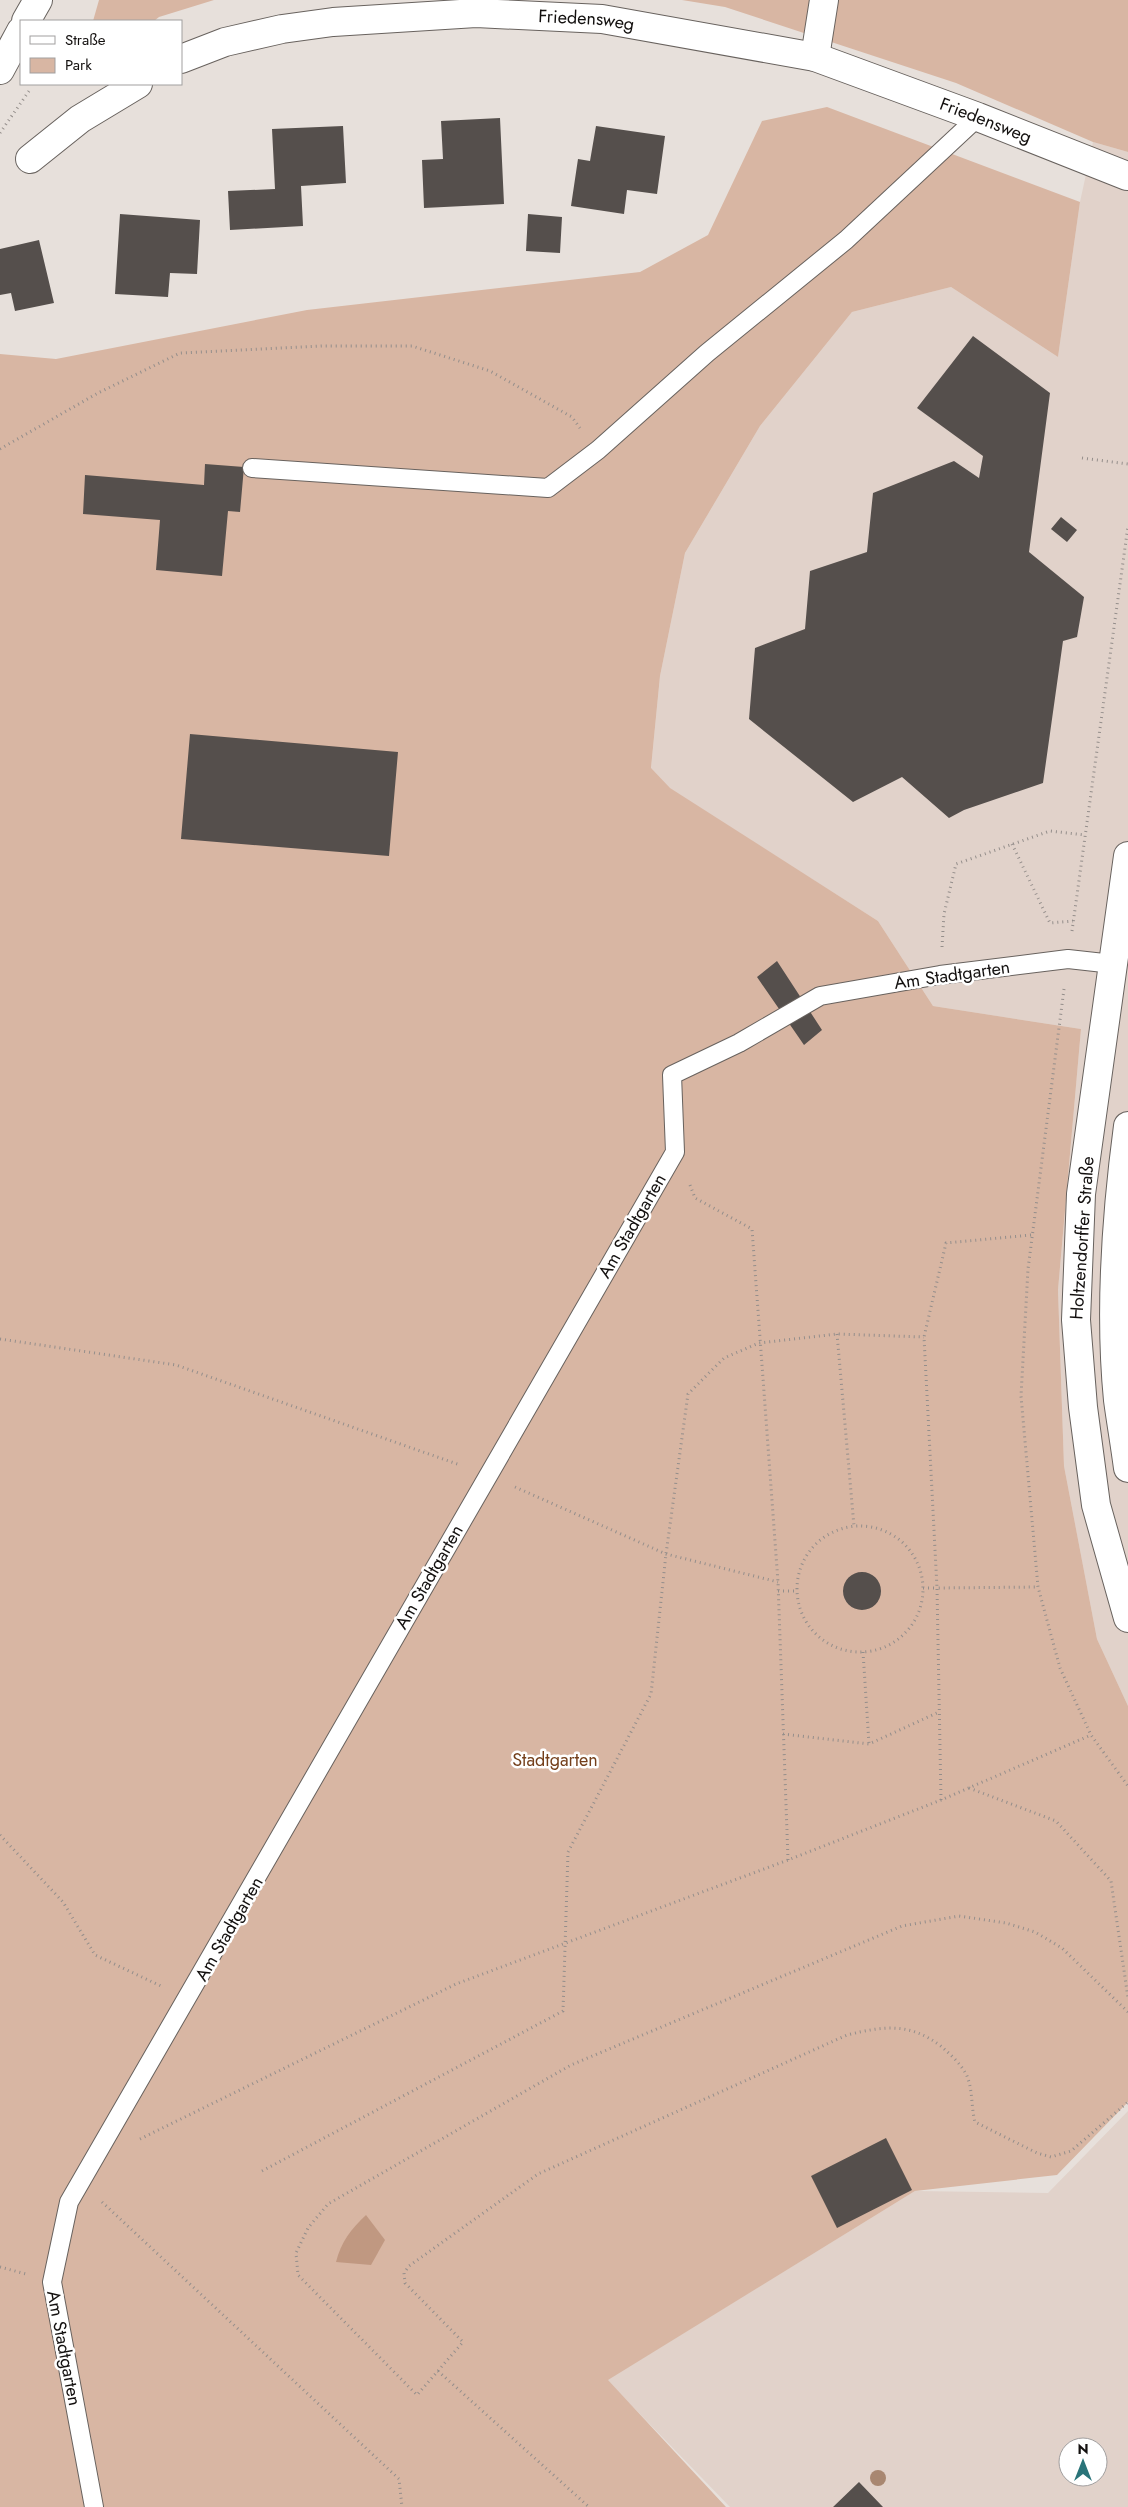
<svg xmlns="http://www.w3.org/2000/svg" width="1128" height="2507" viewBox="0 0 1128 2507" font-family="Jost,sans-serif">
<rect width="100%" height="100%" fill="#e7e0db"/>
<path fill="#e1d2ca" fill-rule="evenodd" d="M 1093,142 L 1128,152 L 1128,1706 L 1097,1639 L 1064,1466 L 1058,1290 L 1081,1029 L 933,1006 L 878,921 L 669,788 L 651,769 L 660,676 L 685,553 L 760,426 L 852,312 L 951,287 L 1058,357 L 1080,202 Z
M 1128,2111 L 1128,2507 L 730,2507 L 607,2380 L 915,2191 L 1048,2193 ZM 1068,2447 L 1098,2447 L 1098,2477 L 1068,2477 Z"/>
<path fill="#d8b6a3" d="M 99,0 L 214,0 L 159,17 L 154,21 L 93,21 Z
M 682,0 L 1128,0 L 1128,152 L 1093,142 L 956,83 L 725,7 Z
M 827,107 L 1080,202 L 1058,357 L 951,287 L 852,312 L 760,426 L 685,553 L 660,676 L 651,768 L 670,788 L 878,921 L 933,1006 L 1081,1029 L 1058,1290 L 1064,1466 L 1097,1639 L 1128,1706 L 1128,2102 L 1057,2175 L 915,2191 L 608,2380 L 726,2507 L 0,2507 L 0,354 L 56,359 L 307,310 L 640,272 L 708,235 L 762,121 Z"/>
<path fill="#c09881" d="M 366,2215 L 385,2240 L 371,2265 L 336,2262 C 341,2242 351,2229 366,2215 Z"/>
<path fill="#554f4c" d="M 500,118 L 504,204 L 424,208 L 422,160 L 443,159 L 441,121 Z
M 343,126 L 346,183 L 301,186 L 303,226 L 230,230 L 228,191 L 275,189 L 272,129 Z
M 596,126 L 665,136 L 657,194 L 627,190 L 624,214 L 571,206 L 578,159 L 590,161 Z
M 120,214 L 200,220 L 197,274 L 170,273 L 168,297 L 115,294 Z
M 528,214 L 562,217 L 560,253 L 526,251 Z
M 39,240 L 54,303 L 15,311 L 11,293 L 0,295 L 0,249 Z
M 973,336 L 1050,393 L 1029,552 L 1084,597 L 1077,637 L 1063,641 L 1043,783 L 964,810 L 949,818 L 902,777 L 853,802 L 749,719 L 755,648 L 805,629 L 810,571 L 867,552 L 873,493 L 954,461 L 979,478 L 983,456 L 917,408 Z
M 205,464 L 244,467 L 240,512 L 228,511 L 222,576 L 156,570 L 160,520 L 83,514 L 85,475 L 204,485 Z
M 1061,517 L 1077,530 L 1067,542 L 1051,529 Z
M 190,734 L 398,752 L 389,856 L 181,839 Z
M 777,961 L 822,1030 L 804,1045 L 757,977 Z
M843 1591a19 19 0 1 1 38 0a19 19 0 1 1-38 0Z
M 886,2138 L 912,2190 L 837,2228 L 811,2176 Z
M 859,2482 L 883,2507 L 833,2507 Z"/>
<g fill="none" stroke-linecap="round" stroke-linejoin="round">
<g stroke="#68625e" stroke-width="20">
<path id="service" d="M 252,468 L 548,488 L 598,450 L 707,353 L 846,240 L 978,117
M 94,2507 L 52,2282 L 69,2202 L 675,1152 L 672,1075 L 739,1043 L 820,996 L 940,975 L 1068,959 L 1113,964"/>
</g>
<g stroke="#68625e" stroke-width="30">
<g id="minor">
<path d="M 815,57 L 824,0"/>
<path id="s1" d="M 181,59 L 225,42 L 282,29 L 333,22 L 476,13 L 602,19 L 815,57 L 978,117 L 1127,176"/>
<path d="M 30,159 L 80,119 L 138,84"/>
</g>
</g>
<g stroke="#68625e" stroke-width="30">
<path id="tertiary" d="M 26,21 L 38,0
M 0,70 L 21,31
M 1128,856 L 1081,1194 L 1076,1320 L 1083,1407 L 1096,1505 L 1128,1618
M 1128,1126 C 1116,1216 1109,1309 1118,1400 C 1121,1422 1125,1445 1128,1468"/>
</g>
<path stroke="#948e8b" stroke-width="3" stroke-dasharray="1 4" stroke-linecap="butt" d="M 0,133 L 29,91
M 0,449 L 98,393 L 180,353 L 323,346 L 412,346 L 490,371 L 572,417 L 580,428
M 1082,458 L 1128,464
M 1012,844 L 1050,923 L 1073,921
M 1072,931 L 1128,526
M 942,947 L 944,914 L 956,864 L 1050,831 L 1085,835
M 1064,989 L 1028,1269 L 1021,1396 L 1038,1587 L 1060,1668 L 1091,1735 L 1128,1786
M 690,1185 L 695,1198 L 752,1229 L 778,1582 L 788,1860
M 1031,1235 L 946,1243 L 924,1337 L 937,1588 L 1038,1587
M 837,1334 L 854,1526
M 0,1339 L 176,1365 L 460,1465
M 515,1487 L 666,1554 L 778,1582
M797 1589a63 63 0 1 1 126 0a63 63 0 1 1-126 0Z
M 923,1588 L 937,1588 L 941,1800
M 778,1591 L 797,1591
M 863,1652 L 869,1744
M 783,1734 L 869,1744 L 939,1712
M 969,1788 L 1056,1821 L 1111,1881 L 1128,1998
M 0,1835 L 63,1902 L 95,1955 L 161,1986
M 1128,2012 L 1062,1948 L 1035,1932 L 1006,1923 L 959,1916 L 902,1926 L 571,2065 L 328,2204 L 308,2228 L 296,2253 L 298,2275 L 417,2395 L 463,2342 L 405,2283 L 404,2273 L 409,2266 L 538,2174 L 847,2035 C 884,2026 910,2022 942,2047 C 951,2055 962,2065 967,2076 C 973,2091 971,2107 975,2122 L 1037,2153 L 1051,2157 L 1071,2151 L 1128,2102
M 140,2139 L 456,1984 L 788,1860 L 941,1800 L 1091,1735
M 262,2171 L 563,2011 L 568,1852 L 651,1694 L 666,1554 L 688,1394 L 724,1358 L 759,1343 L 837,1334 L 924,1337
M 102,2202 L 399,2479 L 402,2507
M 0,2267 L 26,2274
M 438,2371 L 589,2507"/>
<use href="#service" stroke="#fff" stroke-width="18"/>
<use href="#minor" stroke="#fff" stroke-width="28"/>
<use href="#tertiary" stroke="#fff" stroke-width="28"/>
</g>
<circle fill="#a88771" cx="878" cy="2478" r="8"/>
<g text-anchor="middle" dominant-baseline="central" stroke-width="5" stroke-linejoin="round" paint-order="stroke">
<g font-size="18" fill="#13100f" stroke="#fff">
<text stroke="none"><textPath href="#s1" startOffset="411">Friedensweg</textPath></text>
<text stroke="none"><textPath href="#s1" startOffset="825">Friedensweg</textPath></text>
<text transform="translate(952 975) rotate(-8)">Am Stadtgarten</text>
<text transform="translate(632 1226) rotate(-60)">Am Stadtgarten</text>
<text transform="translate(1082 1238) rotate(-86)">Holtzendorffer Straße</text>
<text transform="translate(429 1577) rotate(-60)">Am Stadtgarten</text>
<text transform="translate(229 1929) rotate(-60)">Am Stadtgarten</text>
<text transform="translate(64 2348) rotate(79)">Am Stadtgarten</text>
</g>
<g font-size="18" fill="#743f1b" stroke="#fff">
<text x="555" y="1760">Stadtgarten</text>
</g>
</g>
<rect x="20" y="20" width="162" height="65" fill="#ffffff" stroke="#a19f9f"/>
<rect x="30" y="36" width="25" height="8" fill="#ffffff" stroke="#a19f9f"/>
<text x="65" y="45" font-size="15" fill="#13100f">Straße</text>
<rect x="30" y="58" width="25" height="15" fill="#d8b6a3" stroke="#a19f9f"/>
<text x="65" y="70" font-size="15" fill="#13100f">Park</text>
<g transform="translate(1083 2462)"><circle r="24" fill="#ffffff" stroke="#a19f9f"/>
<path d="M0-4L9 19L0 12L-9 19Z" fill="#2a7479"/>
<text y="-8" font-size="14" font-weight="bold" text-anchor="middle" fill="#13100f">N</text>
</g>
</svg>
